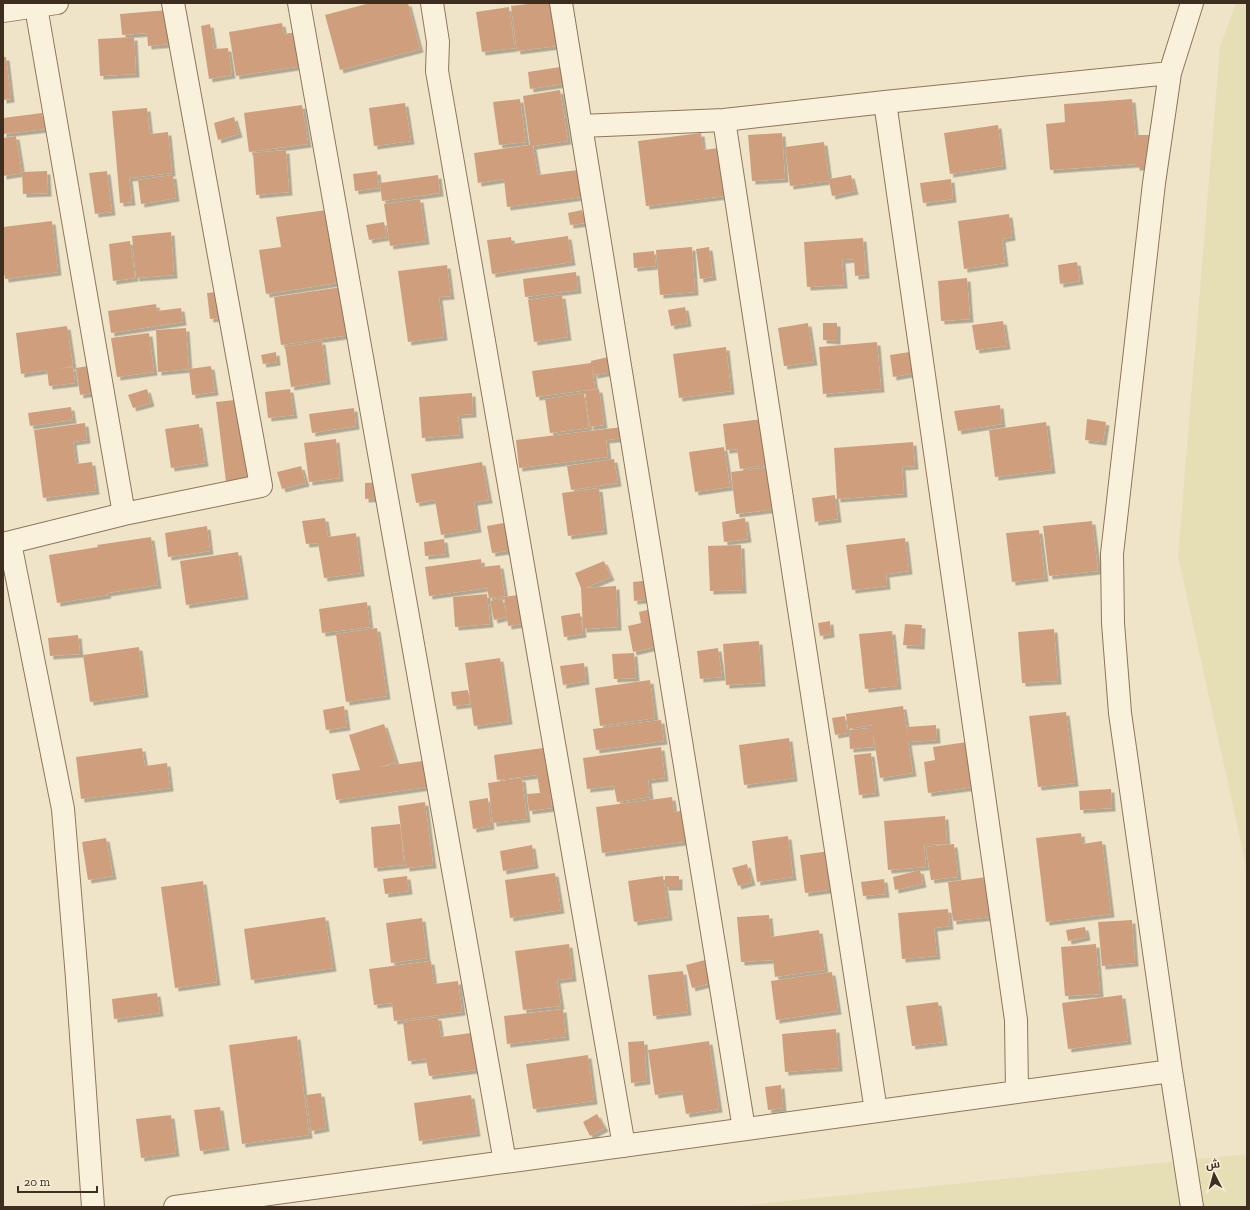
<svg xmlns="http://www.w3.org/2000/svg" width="1250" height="1210" viewBox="0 0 1250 1210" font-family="'Zilla Slab',Cairo,serif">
<defs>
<filter id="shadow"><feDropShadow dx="3.5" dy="3.5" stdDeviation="0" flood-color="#0004"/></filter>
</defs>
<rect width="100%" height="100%" fill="#f0e4c8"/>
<path fill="#e6deb5" d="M 1236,3 L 1247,3 L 1247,870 L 1178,556 L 1220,47 Z
M 1247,1154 L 1247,1207 L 729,1207 Z"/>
<path fill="#cf9f7d" filter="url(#shadow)" d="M 370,3 L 408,3 L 420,49 L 340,70 L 325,15 Z
M 537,3 L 552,3 L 557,46 L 517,51 L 511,6 Z
M 509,7 L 515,48 L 482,52 L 476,12 Z
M 168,10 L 171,44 L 148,46 L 147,33 L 122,35 L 120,14 Z
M 282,23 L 284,34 L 304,31 L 309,65 L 236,76 L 229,32 Z
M 210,24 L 214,49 L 228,48 L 232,75 L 209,79 L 201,26 Z
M 134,37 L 136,74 L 100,76 L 98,39 Z
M 3,57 L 6,57 L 11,99 L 3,100 Z
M 560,67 L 563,84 L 530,89 L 528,72 Z
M 560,90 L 568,141 L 533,146 L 538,175 L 578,170 L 581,197 L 507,207 L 504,179 L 478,183 L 474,153 L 530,145 L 523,96 Z
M 520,99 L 526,142 L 499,145 L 493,102 Z
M 1132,99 L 1136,140 L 1136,135 L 1156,135 L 1156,167 L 1136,167 L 1136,164 L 1050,170 L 1046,124 L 1065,122 L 1064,104 Z
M 405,103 L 411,141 L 374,146 L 369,108 Z
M 302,105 L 308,144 L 249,152 L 244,113 Z
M 147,108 L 150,134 L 168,132 L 172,173 L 129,178 L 132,202 L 120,203 L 112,111 Z
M 42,113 L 45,129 L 3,134 L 3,118 Z
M 234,117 L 239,134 L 218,140 L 214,123 Z
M 998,125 L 1003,166 L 950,174 L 944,133 Z
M 701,133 L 703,150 L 734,146 L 740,194 L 646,206 L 638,141 Z
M 782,133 L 785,179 L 752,181 L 748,135 Z
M 16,136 L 22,173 L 3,176 L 3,138 Z
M 824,142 L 829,179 L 851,175 L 855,191 L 832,196 L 829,181 L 790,186 L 785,147 Z
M 286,150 L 289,192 L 256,195 L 253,153 Z
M 47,171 L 48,193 L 23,194 L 22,172 Z
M 107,171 L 112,212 L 95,214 L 89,173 Z
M 377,171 L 379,188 L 355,191 L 353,174 Z
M 173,175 L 176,198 L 141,204 L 138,180 Z
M 438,175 L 440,193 L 382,201 L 380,183 Z
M 951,179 L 953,199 L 923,203 L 920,183 Z
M 420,199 L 426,241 L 390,246 L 384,204 Z
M 334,209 L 344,282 L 266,294 L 259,250 L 281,247 L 276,217 Z
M 582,210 L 585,223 L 570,225 L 568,213 Z
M 1009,214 L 1012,237 L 1002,239 L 1005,263 L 964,269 L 958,221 Z
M 52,221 L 58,272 L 5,279 L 3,266 L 3,227 Z
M 384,222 L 387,237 L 369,240 L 366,225 Z
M 171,232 L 174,275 L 136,278 L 132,236 Z
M 568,236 L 572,262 L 492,274 L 487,240 L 511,237 L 512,244 Z
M 863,238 L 866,275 L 855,276 L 854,259 L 842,260 L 844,285 L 807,287 L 804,242 Z
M 130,241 L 135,278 L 113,281 L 109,244 Z
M 692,247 L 695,292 L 660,295 L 656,250 Z
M 709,247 L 713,277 L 700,279 L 696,249 Z
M 654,251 L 656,266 L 634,268 L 633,253 Z
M 1077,262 L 1080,281 L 1060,284 L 1058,265 Z
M 447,265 L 451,296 L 439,297 L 444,337 L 408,342 L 398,271 Z
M 576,272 L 578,290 L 525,297 L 523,279 Z
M 967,278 L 970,319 L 941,321 L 938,281 Z
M 342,287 L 350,335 L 281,345 L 274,297 Z
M 226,291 L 229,317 L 210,319 L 207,293 Z
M 562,295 L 568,337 L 534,342 L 528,300 Z
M 156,304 L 157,311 L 181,308 L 183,322 L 111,333 L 108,311 Z
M 685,307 L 688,323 L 671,326 L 668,310 Z
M 1003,321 L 1007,346 L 976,350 L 972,325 Z
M 808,323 L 814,362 L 784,366 L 778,328 Z
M 823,323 L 837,323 L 837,341 L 823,340 Z
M 67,326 L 73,366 L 58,369 L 73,367 L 75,383 L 49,386 L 47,370 L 21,374 L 16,333 Z
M 186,328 L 189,369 L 211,366 L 215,392 L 192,395 L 189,369 L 158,372 L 156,330 Z
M 149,333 L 154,372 L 117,377 L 111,338 Z
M 322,341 L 327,381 L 291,387 L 285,347 Z
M 877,342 L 881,389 L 823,394 L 819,347 Z
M 726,347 L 731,391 L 679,398 L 673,354 Z
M 916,351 L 920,372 L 893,377 L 890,355 Z
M 276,352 L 277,362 L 263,364 L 261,355 Z
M 608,357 L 612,372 L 594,375 L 592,366 L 595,389 L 536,397 L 532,371 L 591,363 L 591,361 Z
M 94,365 L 98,392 L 80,395 L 76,368 Z
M 147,389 L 151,403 L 133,408 L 128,395 Z
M 290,389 L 294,415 L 268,418 L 265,392 Z
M 599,389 L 604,425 L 590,427 L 585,391 Z
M 472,393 L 473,414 L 458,415 L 460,435 L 422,438 L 419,397 Z
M 584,393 L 589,428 L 550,433 L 545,399 Z
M 244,399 L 255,479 L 226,482 L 216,402 Z
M 1000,405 L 1002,424 L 958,431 L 954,411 Z
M 71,407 L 73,420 L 30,426 L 28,413 Z
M 354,408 L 356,426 L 312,433 L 309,414 Z
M 769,418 L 775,464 L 740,469 L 737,449 L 726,450 L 723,424 Z
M 1087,419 L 1106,422 L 1103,442 L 1085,440 Z
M 1046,422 L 1052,470 L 995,477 L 989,430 Z
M 85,423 L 87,440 L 73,442 L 76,464 L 92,462 L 96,491 L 43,498 L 34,430 Z
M 199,424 L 205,463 L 171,468 L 165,429 Z
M 622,427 L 623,438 L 606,440 L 608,457 L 519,468 L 516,440 Z
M 336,439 L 340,478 L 309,482 L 304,443 Z
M 913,442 L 915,466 L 902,467 L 904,494 L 837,499 L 834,448 Z
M 724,447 L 730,487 L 695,492 L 689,452 Z
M 614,459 L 618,483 L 571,490 L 567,466 Z
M 482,462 L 489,500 L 474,502 L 478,529 L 441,535 L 435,500 L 416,503 L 411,474 Z
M 301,466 L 306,483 L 282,489 L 277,472 Z
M 778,466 L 783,508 L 736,514 L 731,472 Z
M 383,482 L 383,498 L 365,499 L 365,483 Z
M 599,488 L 604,531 L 568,536 L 562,493 Z
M 835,495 L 838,519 L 815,522 L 812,498 Z
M 325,518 L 328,537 L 356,533 L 361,573 L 324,578 L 318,543 L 306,544 L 302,521 Z
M 745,518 L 748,539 L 724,542 L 722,522 Z
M 1092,521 L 1098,571 L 1049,576 L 1043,526 Z
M 509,522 L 514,550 L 492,553 L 487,526 Z
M 207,526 L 210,551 L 168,557 L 165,533 Z
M 1039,530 L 1045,578 L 1012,582 L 1006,533 Z
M 151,537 L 158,585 L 107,593 L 108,595 L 57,603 L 49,555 L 98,547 L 97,545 Z
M 905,538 L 909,571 L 886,574 L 887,586 L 852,590 L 846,545 Z
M 444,539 L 446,554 L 425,556 L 424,542 Z
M 741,545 L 743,590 L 710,591 L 708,546 Z
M 238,552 L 245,596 L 186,605 L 180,561 Z
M 481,559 L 482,567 L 500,565 L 505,596 L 489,598 L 487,588 L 429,596 L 425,567 Z
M 604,561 L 611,577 L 585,588 L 616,586 L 618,627 L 583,629 L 581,588 L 575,573 Z
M 651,580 L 652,599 L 634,601 L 633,582 Z
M 487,594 L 490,624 L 455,627 L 453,597 Z
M 525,594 L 529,623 L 508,626 L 507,617 L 494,620 L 490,601 L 502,598 L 507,615 L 504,597 Z
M 367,602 L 370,627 L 322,633 L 319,609 Z
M 655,608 L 663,645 L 633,652 L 628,626 L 641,623 L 639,612 Z
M 580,613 L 583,634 L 564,637 L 561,616 Z
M 830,621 L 831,634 L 820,636 L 818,623 Z
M 905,624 L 922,625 L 921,646 L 903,645 Z
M 377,628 L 387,696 L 346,702 L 336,634 Z
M 1054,629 L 1058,681 L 1022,683 L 1018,632 Z
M 892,631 L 898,686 L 865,689 L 859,634 Z
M 78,635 L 80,654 L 50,656 L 48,638 Z
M 759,641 L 762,683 L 726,685 L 723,644 Z
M 139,647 L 145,694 L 90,702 L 83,655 Z
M 718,648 L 722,677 L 700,679 L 697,651 Z
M 634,653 L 636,678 L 614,679 L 612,654 Z
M 500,658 L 509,721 L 474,726 L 465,663 Z
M 584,663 L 586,681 L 563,685 L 560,666 Z
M 650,680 L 655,718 L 600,726 L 595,688 Z
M 468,690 L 470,704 L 453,706 L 451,692 Z
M 344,706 L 347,727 L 326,730 L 323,710 Z
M 903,706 L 908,736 L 907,727 L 936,725 L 937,740 L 908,742 L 913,773 L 880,778 L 873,732 L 874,747 L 850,749 L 849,730 L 872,728 L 872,725 L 848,729 L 846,714 Z
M 1066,712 L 1075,783 L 1038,787 L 1029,716 Z
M 845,716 L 847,733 L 835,735 L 832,718 Z
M 661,720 L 664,741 L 596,750 L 593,729 Z
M 384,724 L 396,762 L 379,767 L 423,761 L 427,787 L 336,800 L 332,774 L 360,770 L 349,735 Z
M 789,738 L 794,778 L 744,785 L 739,745 Z
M 967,742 L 973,787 L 928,793 L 924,762 L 935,760 L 933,747 Z
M 557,746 L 564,791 L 550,793 L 552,808 L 529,811 L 527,794 L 540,793 L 537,775 L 497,780 L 494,755 Z
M 661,747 L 665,778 L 648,780 L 650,797 L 617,802 L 614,786 L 587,789 L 583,758 Z
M 142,748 L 145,766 L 167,763 L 170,788 L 81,799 L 76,757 Z
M 871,753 L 876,793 L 859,795 L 854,755 Z
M 522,778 L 527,819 L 493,823 L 488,783 Z
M 1111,789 L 1112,808 L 1080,810 L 1079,791 Z
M 672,797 L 674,812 L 686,810 L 690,841 L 602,853 L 596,807 Z
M 488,798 L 491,826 L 473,829 L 469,801 Z
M 425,802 L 433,865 L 406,868 L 398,806 Z
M 945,816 L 947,844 L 924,845 L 926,867 L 888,870 L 884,821 Z
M 400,824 L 404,865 L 374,868 L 371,827 Z
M 1081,833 L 1082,844 L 1102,841 L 1111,914 L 1046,922 L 1036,838 Z
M 788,836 L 793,877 L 757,882 L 752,841 Z
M 106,838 L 113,876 L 88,880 L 82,842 Z
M 954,844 L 958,877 L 931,880 L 926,847 Z
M 532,845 L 535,865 L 503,871 L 500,851 Z
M 837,850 L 842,888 L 805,893 L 800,855 Z
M 747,864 L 752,882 L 738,886 L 732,868 Z
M 920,870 L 923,884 L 895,890 L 893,877 Z
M 555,873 L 561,910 L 510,918 L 505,880 Z
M 407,876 L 409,891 L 385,894 L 383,879 Z
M 663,876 L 669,917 L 634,922 L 628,881 Z
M 665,876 L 679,876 L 679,887 L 665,887 Z
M 987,877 L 992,917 L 953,921 L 948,882 Z
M 884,879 L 886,894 L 863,896 L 861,882 Z
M 203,881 L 217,982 L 175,988 L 161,887 Z
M 948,909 L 950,926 L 934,928 L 937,956 L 902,959 L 898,913 Z
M 769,915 L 771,937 L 819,930 L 825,970 L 775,977 L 773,960 L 741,962 L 737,917 Z
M 325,917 L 333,968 L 251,980 L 244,929 Z
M 422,918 L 427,958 L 391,963 L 386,923 Z
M 1132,920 L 1135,963 L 1102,966 L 1098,922 Z
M 1085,927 L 1087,937 L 1068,941 L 1066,930 Z
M 569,944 L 573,978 L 557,980 L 561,1006 L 523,1010 L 515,951 Z
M 1096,944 L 1100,994 L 1065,996 L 1061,947 Z
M 709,959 L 715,982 L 692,988 L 686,965 Z
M 431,961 L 434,984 L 458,981 L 462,1012 L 394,1021 L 392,1003 L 374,1005 L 369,969 Z
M 683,971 L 688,1012 L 653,1016 L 648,975 Z
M 832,972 L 838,1011 L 776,1020 L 771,981 Z
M 157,993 L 160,1013 L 114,1019 L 112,999 Z
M 1122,995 L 1128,1041 L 1068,1049 L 1062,1003 Z
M 938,1002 L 944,1042 L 912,1046 L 906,1006 Z
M 563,1009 L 566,1037 L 507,1044 L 504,1016 Z
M 438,1017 L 441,1037 L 478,1032 L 483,1069 L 429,1076 L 426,1059 L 408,1061 L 403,1022 Z
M 836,1029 L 839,1068 L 785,1072 L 782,1034 Z
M 297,1036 L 309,1135 L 242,1144 L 229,1045 Z
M 644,1041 L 647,1081 L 631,1083 L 628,1042 Z
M 709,1041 L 719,1109 L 686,1114 L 682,1091 L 655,1095 L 648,1050 Z
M 588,1055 L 594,1101 L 533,1109 L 526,1064 Z
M 781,1085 L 783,1108 L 768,1110 L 765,1087 Z
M 321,1093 L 326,1128 L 311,1131 L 306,1095 Z
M 471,1095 L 477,1133 L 419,1141 L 414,1103 Z
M 220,1107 L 226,1147 L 200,1151 L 194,1110 Z
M 597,1114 L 605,1128 L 590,1136 L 583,1122 Z
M 171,1115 L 176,1153 L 141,1158 L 136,1119 Z"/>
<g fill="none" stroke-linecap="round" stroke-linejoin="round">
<g stroke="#8d765c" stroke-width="24">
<path id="street" d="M 299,3 L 505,1162
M 432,3 L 438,42 L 437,71 L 624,1146
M 561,3 L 744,1129
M 1192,3 L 1170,73 L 1154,183 L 1112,554 L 1113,623 L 1120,713 L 1171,1071 L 1192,1207
M 36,7 L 124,514
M 3,11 L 57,3
M 885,102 L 1016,1020 L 1017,1092
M 724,120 L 876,1111
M 581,126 L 724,120 L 885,102 L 1170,73
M 10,543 L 63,809 L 77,978 L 93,1207
M 3,544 L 124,514 L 261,486 L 173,3
M 175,1207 L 1171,1071"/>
</g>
<use href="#street" stroke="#faf1dc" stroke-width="22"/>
</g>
<rect width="1250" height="1210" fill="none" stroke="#3d2e20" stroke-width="8"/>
<g transform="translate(1214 1174) rotate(354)" stroke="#f7eed8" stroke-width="3" paint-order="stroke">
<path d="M0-3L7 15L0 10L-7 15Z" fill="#3d2e20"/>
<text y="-6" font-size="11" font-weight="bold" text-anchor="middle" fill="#3d2e20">ش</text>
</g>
<path d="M18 1186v6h79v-6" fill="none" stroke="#3d2e20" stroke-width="2"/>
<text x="24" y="1186" font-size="12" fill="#3d2e20" stroke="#f7eed8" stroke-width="3" paint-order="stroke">20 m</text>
</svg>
